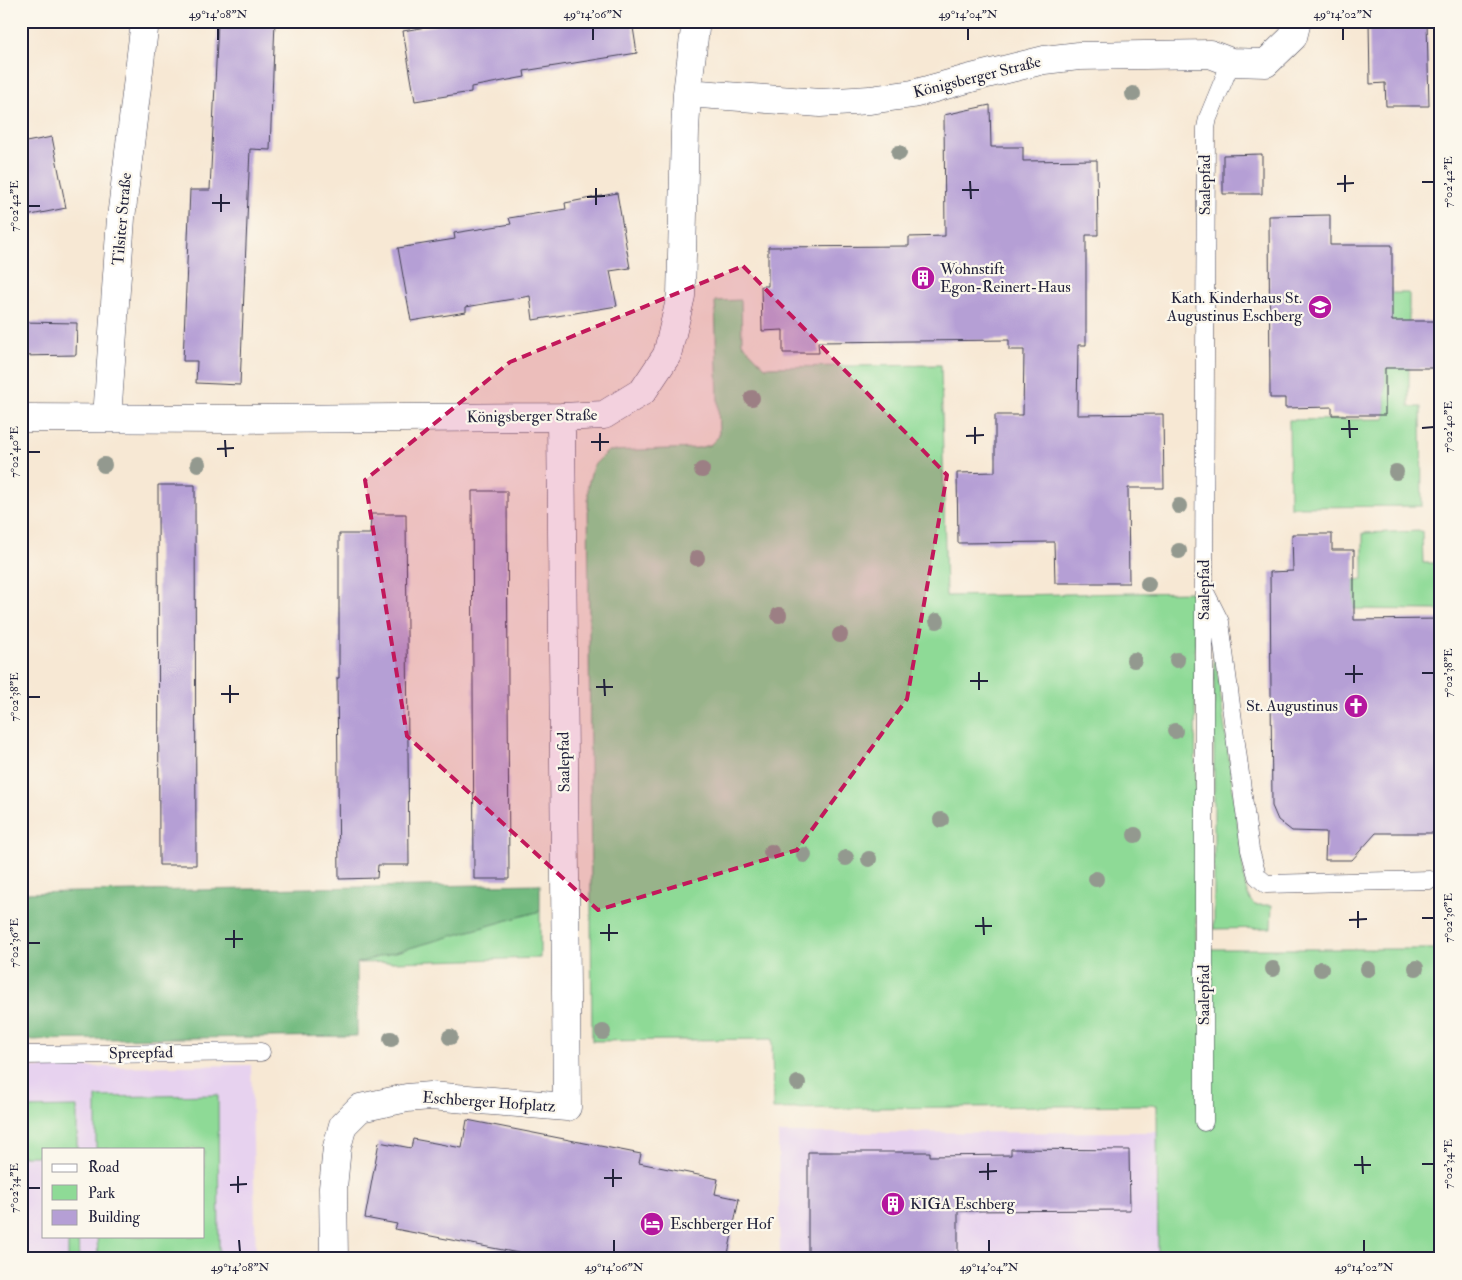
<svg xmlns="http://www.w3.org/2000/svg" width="1462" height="1280" viewBox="0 0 1462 1280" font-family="'IM FELL Double Pica',serif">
<rect width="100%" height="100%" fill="#fbf7ec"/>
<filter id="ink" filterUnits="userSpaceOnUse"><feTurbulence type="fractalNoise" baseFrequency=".02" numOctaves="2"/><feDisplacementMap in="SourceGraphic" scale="10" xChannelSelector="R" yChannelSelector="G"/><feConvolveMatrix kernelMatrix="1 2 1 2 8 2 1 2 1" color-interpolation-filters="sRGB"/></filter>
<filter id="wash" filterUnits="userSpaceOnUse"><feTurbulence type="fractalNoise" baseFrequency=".0096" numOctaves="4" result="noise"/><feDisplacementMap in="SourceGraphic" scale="20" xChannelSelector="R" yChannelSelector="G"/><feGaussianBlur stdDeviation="1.12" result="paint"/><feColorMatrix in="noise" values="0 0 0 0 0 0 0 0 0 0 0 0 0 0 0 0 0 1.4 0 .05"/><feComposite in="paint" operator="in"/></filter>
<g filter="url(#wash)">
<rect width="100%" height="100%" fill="#f7e8d4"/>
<path fill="#e7d2ef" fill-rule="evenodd" d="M 251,1065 L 256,1259 L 21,1259 L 21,1068 ZM 44,1149 L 204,1149 L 204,1236 L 44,1236 Z
M 1157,1132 L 1158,1259 L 780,1259 L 778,1133 Z"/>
<path fill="#8eda96" stroke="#587e68" d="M 1371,293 L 1409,293 L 1409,407 L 1421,407 L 1422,506 L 1290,507 L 1289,420 L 1385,419 L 1385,369 Z
M 741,300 L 742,343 L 765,367 L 941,365 L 946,596 L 1195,592 L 1196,949 L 1441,949 L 1441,1259 L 1158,1259 L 1157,1105 L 773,1109 L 772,1039 L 592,1041 L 588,485 L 593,466 L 608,451 L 698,448 L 710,445 L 719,436 L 715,301 Z
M 1422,531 L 1423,563 L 1441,563 L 1441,613 L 1437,610 L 1354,609 L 1354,580 L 1363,579 L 1363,533 Z
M 1214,645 L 1246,889 L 1250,900 L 1255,905 L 1272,905 L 1271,928 L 1214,929 Z
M 540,911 L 540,958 L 357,963 Z
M 218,1095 L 219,1259 L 98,1259 L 97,1236 L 204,1236 L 204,1149 L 96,1149 L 96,1097 Z
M 77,1107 L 77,1149 L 44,1149 L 44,1156 L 21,1156 L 21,1108 Z
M 68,1236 L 78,1236 L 79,1259 L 68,1259 Z"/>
<path fill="#72ba7f" stroke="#4a6e5d" d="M 540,884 L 540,911 L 357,963 L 357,1036 L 21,1040 L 21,893 Z"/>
<g id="blocks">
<path fill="#b59fd5" d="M 218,21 L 275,21 L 270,150 L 250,149 L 240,385 L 196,383 L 197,361 L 183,361 L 190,190 L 210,190 Z
M 460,21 L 632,21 L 637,53 L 524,71 L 525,77 L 471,87 L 471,92 L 415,101 L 403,31 Z
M 1369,21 L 1427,21 L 1429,106 L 1386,106 L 1385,83 L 1370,84 Z
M 990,105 L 991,147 L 1023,147 L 1023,161 L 1097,160 L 1098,235 L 1086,235 L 1086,345 L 1078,345 L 1077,415 L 1163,414 L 1164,488 L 1128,488 L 1129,583 L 1055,583 L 1054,542 L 958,543 L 957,473 L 995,472 L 995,415 L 1023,415 L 1024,350 L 1009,350 L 1009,340 L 818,342 L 819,353 L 783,353 L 783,330 L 762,331 L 761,286 L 768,286 L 768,247 L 909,246 L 909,237 L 945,236 L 944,115 Z
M 52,137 L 66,208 L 21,217 L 21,143 Z
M 1262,154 L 1262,194 L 1223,194 L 1223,155 Z
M 617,193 L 630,268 L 610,271 L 617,306 L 533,320 L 530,296 L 466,307 L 466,312 L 411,321 L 398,248 L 455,239 L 454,233 L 511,224 L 509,218 L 566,209 L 565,203 Z
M 1330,215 L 1330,245 L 1392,245 L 1392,321 L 1441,321 L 1441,368 L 1385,368 L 1385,415 L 1332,415 L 1332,407 L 1285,408 L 1285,398 L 1270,398 L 1269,216 Z
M 21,322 L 77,323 L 76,355 L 21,356 Z
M 158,485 L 195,485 L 196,865 L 159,865 Z
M 472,491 L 507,491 L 509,879 L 474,879 Z
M 371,514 L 406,514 L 409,865 L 378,865 L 377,878 L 339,879 L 337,678 L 339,678 L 339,534 L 370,534 Z
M 1292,534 L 1332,534 L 1332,550 L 1354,550 L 1354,620 L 1441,619 L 1441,833 L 1376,833 L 1352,860 L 1325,860 L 1326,832 L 1292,831 L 1278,820 L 1272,806 L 1270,572 L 1293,571 Z
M 467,1120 L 641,1154 L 639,1163 L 718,1179 L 715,1194 L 739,1199 L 727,1259 L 549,1259 L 395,1229 L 397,1224 L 365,1218 L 379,1142 L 411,1148 L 413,1139 L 462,1148 Z
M 1011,1149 L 1129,1150 L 1130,1210 L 958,1211 L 958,1259 L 822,1259 L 821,1253 L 808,1253 L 808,1152 L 930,1152 L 930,1156 L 1011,1155 Z"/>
</g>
</g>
<g filter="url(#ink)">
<use href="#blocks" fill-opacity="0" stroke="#424052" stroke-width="1"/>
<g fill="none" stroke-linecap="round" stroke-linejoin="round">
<g stroke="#424052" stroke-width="19">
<path id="lane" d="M 1206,594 L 1220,622 L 1250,850 L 1257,876 L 1266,884 L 1430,880
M 21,1055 L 261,1052
M 1204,1122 L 1204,588 L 1206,128 L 1208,118 L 1231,62"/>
</g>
<g stroke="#424052" stroke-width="29">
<path id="street" d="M 687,93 L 820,103 L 870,100 L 913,94 L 971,78 L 1044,60 L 1079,56 L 1210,54 L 1231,62 L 1266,63 L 1293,37 L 1297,21
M 21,418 L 229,419 L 561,417 L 604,415 L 643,391 L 667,355 L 681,296 L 685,131 L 687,93 L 696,21
M 107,418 L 121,218 L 145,21
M 334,1259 L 333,1188 L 337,1147 L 343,1125 L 360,1108 L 407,1098 L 430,1096 L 567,1107 L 561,417"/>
</g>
<use href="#lane" stroke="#fff" stroke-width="18"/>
<use href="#street" stroke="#fff" stroke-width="28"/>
</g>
<g fill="#93998f">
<circle cx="1133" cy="94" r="8"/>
<circle cx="899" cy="153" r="8"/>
<circle cx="752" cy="398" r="8"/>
<circle cx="198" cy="464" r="8"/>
<circle cx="104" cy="465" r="8"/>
<circle cx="702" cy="470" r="8"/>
<circle cx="1396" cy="472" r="8"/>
<circle cx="1179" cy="506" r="8"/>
<circle cx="1179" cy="551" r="8"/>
<circle cx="697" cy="558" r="8"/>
<circle cx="1148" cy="584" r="8"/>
<circle cx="779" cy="615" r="8"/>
<circle cx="937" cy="621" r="8"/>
<circle cx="840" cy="635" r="8"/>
<circle cx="1134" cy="660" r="8"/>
<circle cx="1177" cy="660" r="8"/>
<circle cx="1175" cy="731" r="8"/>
<circle cx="941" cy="820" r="8"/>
<circle cx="1135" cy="835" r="8"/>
<circle cx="771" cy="852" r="8"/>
<circle cx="804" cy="855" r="8"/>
<circle cx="846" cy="858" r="8"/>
<circle cx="869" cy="859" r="8"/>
<circle cx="1096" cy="879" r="8"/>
<circle cx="1416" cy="968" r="8"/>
<circle cx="1273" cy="969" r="8"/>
<circle cx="1321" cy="969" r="8"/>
<circle cx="1368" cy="969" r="8"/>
<circle cx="603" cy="1032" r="8"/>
<circle cx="450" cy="1037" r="8"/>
<circle cx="391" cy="1039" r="8"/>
<circle cx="798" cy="1083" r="8"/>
</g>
</g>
<path fill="#c2185b" fill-opacity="0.2" stroke="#c2185b" stroke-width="4" stroke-dasharray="10 6" stroke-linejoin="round" d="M 743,266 L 947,475 L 907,699 L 797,850 L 598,910 L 407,736 L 365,480 L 510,362 Z"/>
<path fill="none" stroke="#22223b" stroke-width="2" d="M 218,28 L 218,40M 593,28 L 593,40M 968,28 L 968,40M 1343,28 L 1343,40M 1345,175 L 1345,192M 970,181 L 971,199M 1422,182 L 1434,182M 1337,184 L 1354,183M 596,188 L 596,205M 962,190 L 979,190M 221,194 L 221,212M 587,197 L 605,196M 212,203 L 230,203M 28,206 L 40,206M 1349,420 L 1350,438M 975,427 L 975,444M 1422,428 L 1434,427M 1341,429 L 1358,429M 600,433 L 600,451M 966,436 L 984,435M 225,440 L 226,457M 591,442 L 609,442M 217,449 L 234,448M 28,452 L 40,452M 1354,665 L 1354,683M 979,672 L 979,690M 1422,673 L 1434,673M 1345,674 L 1363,674M 604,679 L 605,696M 970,681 L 988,681M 230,685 L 230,703M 596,687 L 613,687M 221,694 L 239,694M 28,697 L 40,697M 1358,911 L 1358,928M 983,917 L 984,935M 1422,918 L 1434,918M 1349,920 L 1367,919M 609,924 L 609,941M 975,926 L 992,926M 234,930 L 234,948M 600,933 L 618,933M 225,939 L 243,939M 28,943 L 40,943M 1362,1156 L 1363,1174M 988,1163 L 988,1180M 1422,1164 L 1434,1164M 1354,1165 L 1371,1165M 613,1169 L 613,1187M 979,1172 L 997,1171M 238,1176 L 238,1193M 604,1178 L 622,1178M 230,1185 L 247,1184M 28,1188 L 40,1188M 239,1240 L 240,1252M 614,1240 L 614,1252M 989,1240 L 989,1252M 1364,1240 L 1364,1252"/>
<defs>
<g id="building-disc" transform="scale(1.25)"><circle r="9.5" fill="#b5179e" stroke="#fbf7ec"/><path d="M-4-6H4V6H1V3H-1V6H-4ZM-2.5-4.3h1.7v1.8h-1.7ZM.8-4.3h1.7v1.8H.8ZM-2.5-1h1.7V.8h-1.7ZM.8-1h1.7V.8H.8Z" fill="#fff"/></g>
<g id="school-disc" transform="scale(1.25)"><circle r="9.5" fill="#b5179e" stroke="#fbf7ec"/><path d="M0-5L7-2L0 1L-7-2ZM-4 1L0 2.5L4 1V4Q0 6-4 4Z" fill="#fff"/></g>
<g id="church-disc" transform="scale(1.25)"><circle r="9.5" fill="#b5179e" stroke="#fbf7ec"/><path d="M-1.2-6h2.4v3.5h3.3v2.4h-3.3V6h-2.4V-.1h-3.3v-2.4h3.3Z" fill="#fff"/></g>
<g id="hotel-disc" transform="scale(1.25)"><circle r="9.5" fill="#b5179e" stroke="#fbf7ec"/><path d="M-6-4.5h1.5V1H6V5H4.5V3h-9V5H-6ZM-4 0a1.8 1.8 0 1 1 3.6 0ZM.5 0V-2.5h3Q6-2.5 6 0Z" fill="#fff"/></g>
</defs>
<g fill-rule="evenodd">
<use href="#building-disc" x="923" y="278"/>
<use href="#school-disc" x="1320" y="307"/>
<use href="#church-disc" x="1356" y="706"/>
<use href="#building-disc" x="893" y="1204"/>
<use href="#hotel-disc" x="652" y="1224"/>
</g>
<g text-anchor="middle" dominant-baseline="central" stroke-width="4.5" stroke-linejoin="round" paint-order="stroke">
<g font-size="16" fill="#22223b" stroke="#fbf7ec">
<text transform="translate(977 77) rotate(-14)">Königsberger Straße</text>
<text transform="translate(1205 185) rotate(-90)">Saalepfad</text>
<text transform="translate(122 219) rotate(-85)">Tilsiter Straße</text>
<text transform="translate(532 416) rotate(-1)">Königsberger Straße</text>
<text transform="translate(1204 590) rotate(-90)">Saalepfad</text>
<text transform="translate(564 762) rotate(-91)">Saalepfad</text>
<text transform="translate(1204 995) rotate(-90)">Saalepfad</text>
<text transform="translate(141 1053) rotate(-1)">Spreepfad</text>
<text transform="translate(489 1102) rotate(4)">Eschberger Hofplatz</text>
</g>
<g font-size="16" fill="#22223b" stroke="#fbf7ec" text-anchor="start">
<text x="940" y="269">Wohnstift<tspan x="940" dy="18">Egon-Reinert-Haus</tspan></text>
<text x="1302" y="298" text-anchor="end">Kath. Kinderhaus St.<tspan x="1302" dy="18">Augustinus Eschberg</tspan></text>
<text x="1338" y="706" text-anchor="end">St. Augustinus</text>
<text x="910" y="1204">KIGA Eschberg</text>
<text x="670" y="1224">Eschberger Hof</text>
</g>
</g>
<rect width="1462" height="1280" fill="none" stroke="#fbf7ec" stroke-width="55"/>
<rect x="42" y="1148" width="162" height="90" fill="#fbf7ec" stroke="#a4a2a5"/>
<rect x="52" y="1164" width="25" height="8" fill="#ffffff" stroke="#a4a2a5"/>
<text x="88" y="1172" font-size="15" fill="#22223b">Road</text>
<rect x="52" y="1185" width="25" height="15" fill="#8eda96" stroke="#a4a2a5"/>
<text x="88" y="1198" font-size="15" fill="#22223b">Park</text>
<rect x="52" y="1210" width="25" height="15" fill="#b59fd5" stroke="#a4a2a5"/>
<text x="88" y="1222" font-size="15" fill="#22223b">Building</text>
<rect x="28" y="28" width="1406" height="1224" fill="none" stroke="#22223b" stroke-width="2"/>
<g font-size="12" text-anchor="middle" fill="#22223b">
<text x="218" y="18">49°14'08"N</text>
<text x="593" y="18">49°14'06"N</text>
<text x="968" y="18">49°14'04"N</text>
<text x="1343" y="18">49°14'02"N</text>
<text transform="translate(1448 182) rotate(-90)" y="4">7°02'42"E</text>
<text transform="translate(14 206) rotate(-90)" y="4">7°02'42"E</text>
<text transform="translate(1448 427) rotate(-90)" y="4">7°02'40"E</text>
<text transform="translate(14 452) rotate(-90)" y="4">7°02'40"E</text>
<text transform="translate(1448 673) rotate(-90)" y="4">7°02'38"E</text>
<text transform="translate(14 697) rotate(-90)" y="4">7°02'38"E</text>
<text transform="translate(1448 918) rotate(-90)" y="4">7°02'36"E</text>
<text transform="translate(14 943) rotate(-90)" y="4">7°02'36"E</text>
<text transform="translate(1448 1164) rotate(-90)" y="4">7°02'34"E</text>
<text transform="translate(14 1188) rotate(-90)" y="4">7°02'34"E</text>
<text x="240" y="1271">49°14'08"N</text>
<text x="614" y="1271">49°14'06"N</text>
<text x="989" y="1271">49°14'04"N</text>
<text x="1364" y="1271">49°14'02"N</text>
</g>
</svg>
